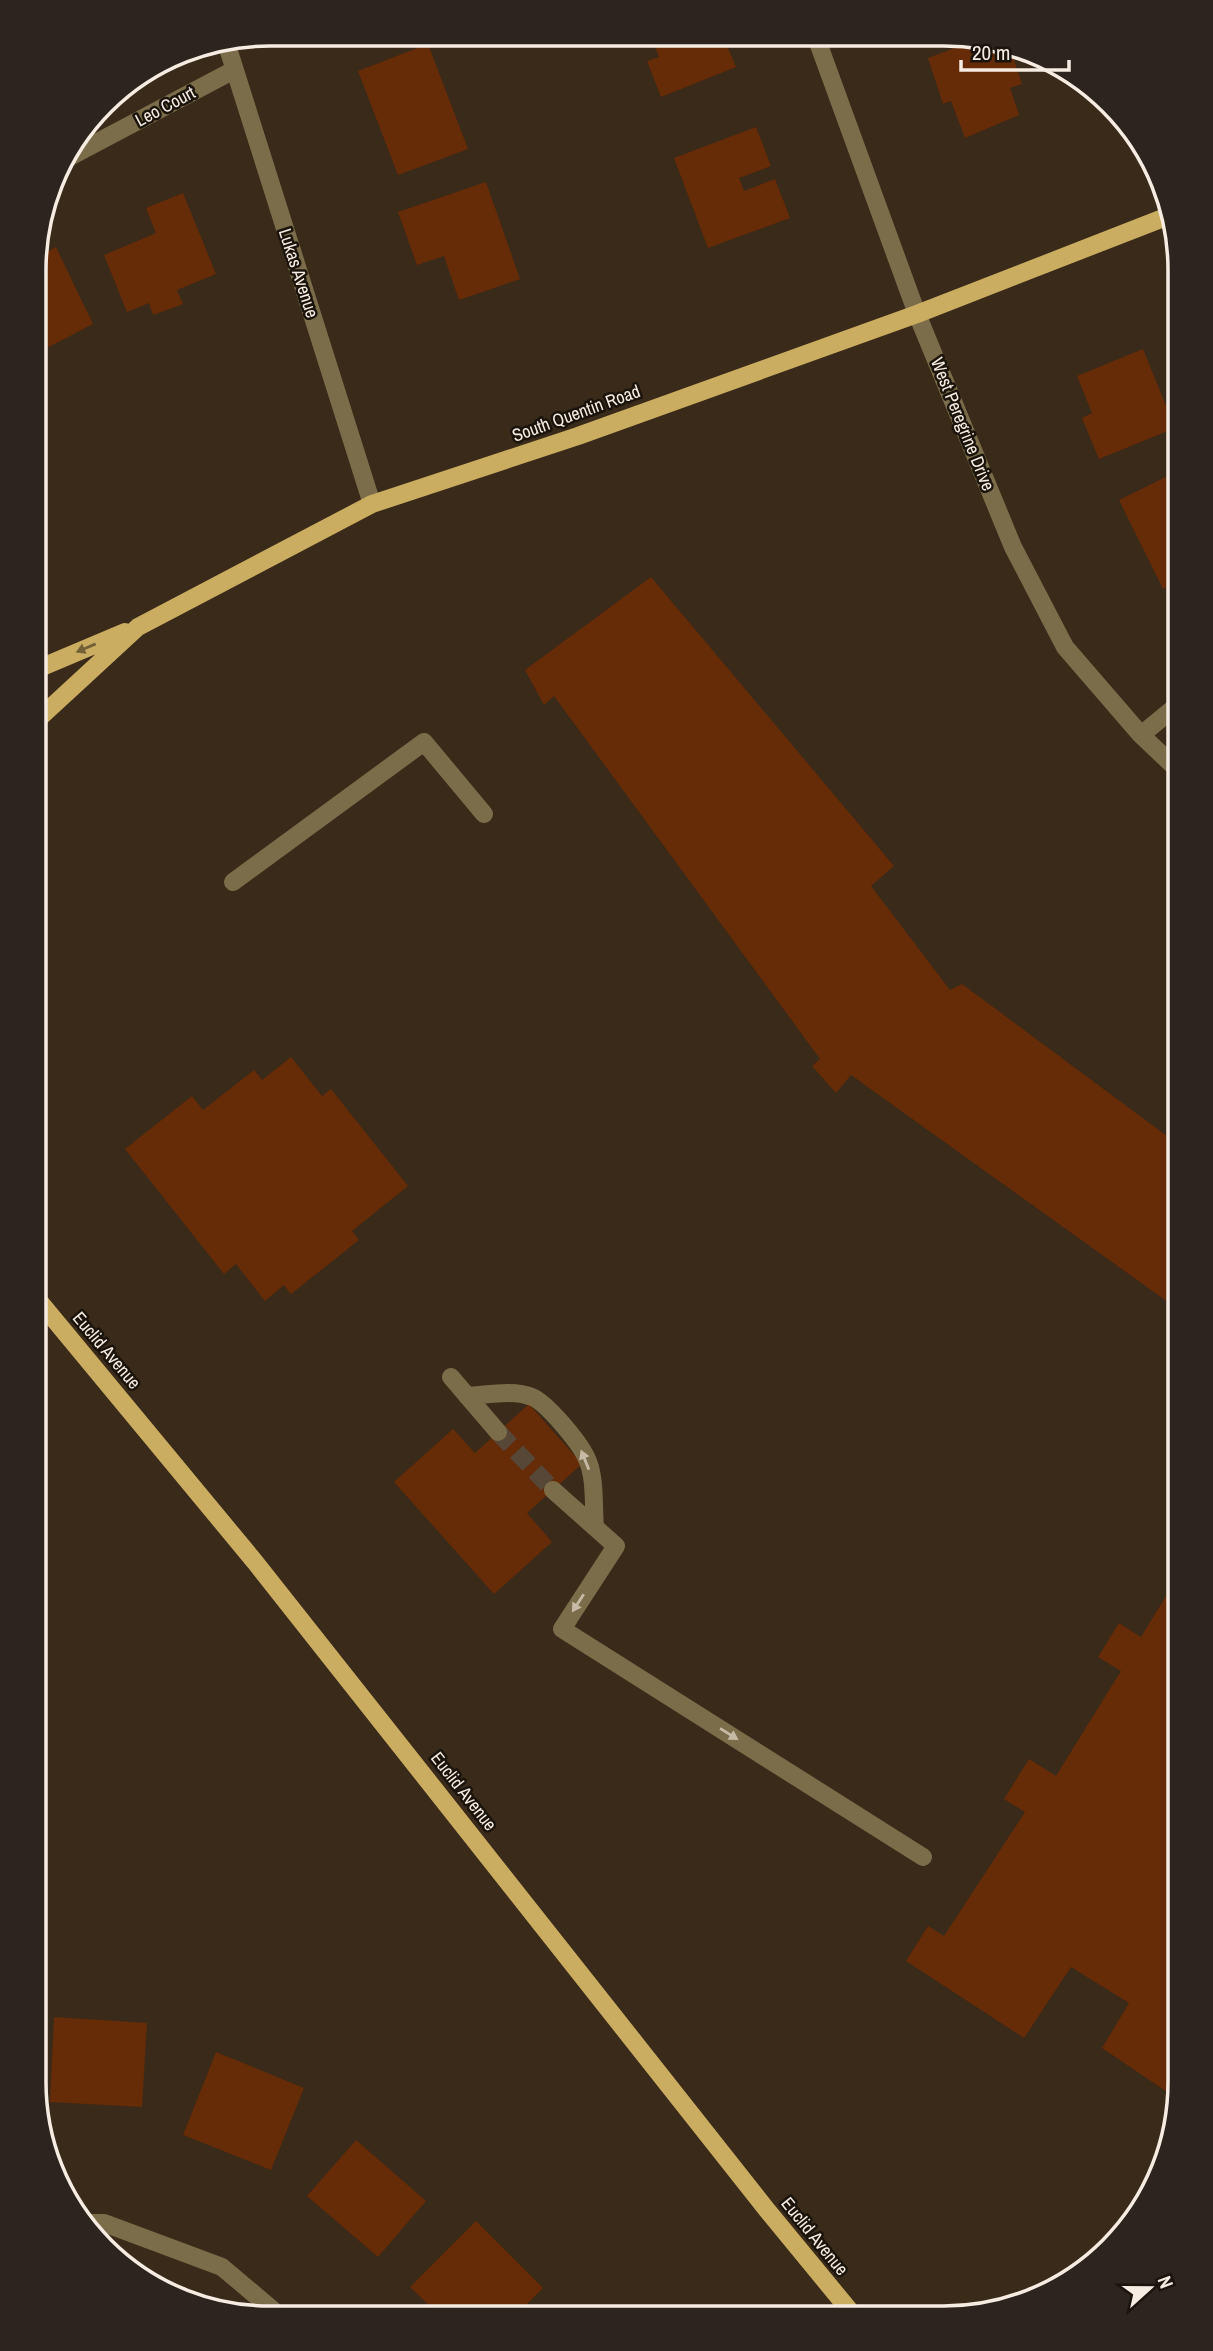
<svg xmlns="http://www.w3.org/2000/svg" width="1213" height="2351" viewBox="0 0 1213 2351" font-family="'Archivo Narrow',sans-serif">
<rect width="100%" height="100%" fill="#3a2a19"/>
<path fill="#662b07" d="M 339,34 L 378,34 L 344,47 Z
M 651,36 L 723,36 L 736,67 L 661,97 L 647,61 L 659,57 Z
M 981,38 L 989,38 L 1010,48 L 1022,84 L 1010,88 L 1019,115 L 965,138 L 951,101 L 943,104 L 928,58 Z
M 428,44 L 468,149 L 398,175 L 358,71 Z
M 756,127 L 771,166 L 739,178 L 744,191 L 775,179 L 790,218 L 708,248 L 674,158 Z
M 486,182 L 520,279 L 459,300 L 444,256 L 417,265 L 398,212 Z
M 183,193 L 216,274 L 177,290 L 183,304 L 153,315 L 149,303 L 127,312 L 104,255 L 156,233 L 146,208 Z
M 56,247 L 93,324 L 35,354 L 35,258 Z
M 1143,349 L 1175,428 L 1099,459 L 1082,418 L 1092,413 L 1077,376 Z
M 35,375 L 41,389 L 35,392 Z
M 1180,470 L 1180,581 L 1163,589 L 1119,500 Z
M 651,577 L 894,866 L 871,886 L 950,990 L 962,984 L 1179,1145 L 1179,1165 L 1171,1178 L 1179,1184 L 1179,1310 L 851,1075 L 836,1093 L 812,1066 L 820,1059 L 554,696 L 544,705 L 525,670 Z
M 291,1057 L 322,1096 L 331,1089 L 408,1186 L 352,1231 L 359,1240 L 291,1294 L 284,1285 L 265,1301 L 236,1264 L 224,1274 L 125,1149 L 192,1096 L 203,1110 L 254,1070 L 262,1080 Z
M 529,1404 L 582,1464 L 527,1513 L 552,1542 L 494,1594 L 394,1482 L 453,1429 L 475,1453 Z
M 1179,1575 L 1179,2086 L 1173,2096 L 1102,2048 L 1129,2003 L 1071,1967 L 1024,2038 L 906,1961 L 928,1926 L 944,1936 L 1025,1812 L 1004,1799 L 1029,1759 L 1056,1776 L 1121,1671 L 1098,1657 L 1119,1623 L 1141,1637 Z
M 54,2017 L 147,2023 L 142,2107 L 50,2102 Z
M 216,2052 L 304,2088 L 271,2170 L 183,2135 Z
M 356,2140 L 426,2201 L 378,2257 L 307,2196 Z
M 476,2221 L 543,2288 L 515,2316 L 440,2316 L 410,2287 Z"/>
<g fill="none" stroke-linecap="round" stroke-linejoin="round">
<path stroke="#564737" stroke-width="18" stroke-dasharray="18 9" stroke-linecap="butt" d="M 498,1432 L 553,1490"/>
<path stroke="#7c6d4a" stroke-width="18" d="M 816,37 L 917,314 L 1013,547 L 1065,647 L 1141,735 L 1180,772
M 226,42 L 372,504
M 60,162 L 234,70
M 1141,735 L 1180,703
M 233,882 L 424,742 L 484,814
M 451,1377 L 498,1432
M 467,1396 C 486,1395 514,1389 532,1397 C 547,1403 579,1442 586,1457 C 596,1476 593,1506 595,1527
M 553,1490 L 616,1546 L 562,1629 L 923,1857
M 90,2223 L 104,2223 L 222,2267 L 280,2316"/>
<path stroke="#cbad61" stroke-width="18" d="M 35,670 L 125,632
M 35,722 L 138,627 L 372,504 L 578,436 L 917,314 L 1171,215
M 34,1295 L 255,1562 L 767,2210 L 855,2317"/>
</g>
<defs><path id="oneway-solid" d="M-6-.8H1V-3.2L6.5 0L1 3.2V.8H-6Z" transform="scale(1.75)"/></defs>
<use fill="#736036" href="#oneway-solid" transform="translate(86 648) rotate(157)"/>
<g fill="#c6b9a5">
<use href="#oneway-solid" transform="translate(585 1460) rotate(-112)"/>
<use href="#oneway-solid" transform="translate(578 1603) rotate(123)"/>
<use href="#oneway-solid" transform="translate(729 1734) rotate(32)"/>
</g>
<g text-anchor="middle" dominant-baseline="central" stroke-width="5" stroke-linejoin="round" paint-order="stroke">
<g font-size="18" fill="#f7ece2" stroke="#1b140c">
<text transform="translate(165 106) rotate(-28)">Leo Court</text>
<text transform="translate(299 273) rotate(72)">Lukas Avenue</text>
<text transform="translate(576 413) rotate(-20)">South Quentin Road</text>
<text transform="translate(963 424) rotate(68)">West Peregrine Drive</text>
<text transform="translate(107 1350) rotate(50)">Euclid Avenue</text>
<text transform="translate(464 1791) rotate(52)">Euclid Avenue</text>
<text transform="translate(815 2236) rotate(51)">Euclid Avenue</text>
</g>
</g>
<path d="M0 0H1213V2351H0ZM270 46H944A224 224 0 0 1 1168 270V2082A224 224 0 0 1 944 2306H270A224 224 0 0 1 46 2082V270A224 224 0 0 1 270 46Z" fill="#2d251d" fill-rule="evenodd"/>
<path fill="none" stroke="#f7ece2" stroke-width="3.5" d="M270 46H944A224 224 0 0 1 1168 270V2082A224 224 0 0 1 944 2306H270A224 224 0 0 1 46 2082V270A224 224 0 0 1 270 46Z"/>
<g transform="translate(1150 2288) rotate(69)" stroke="#1b140c" stroke-width="5" paint-order="stroke">
<path d="M0-5L12 26L0 18L-12 26Z" fill="#f7ece2"/>
<text y="-10" font-size="19" font-weight="bold" text-anchor="middle" fill="#f7ece2">N</text>
</g>
<path d="M961 60v10h108v-10" fill="none" stroke="#f7ece2" stroke-width="3.5"/>
<text x="972" y="60" font-size="21" fill="#f7ece2" stroke="#1b140c" stroke-width="5" paint-order="stroke">20 m</text>
</svg>
